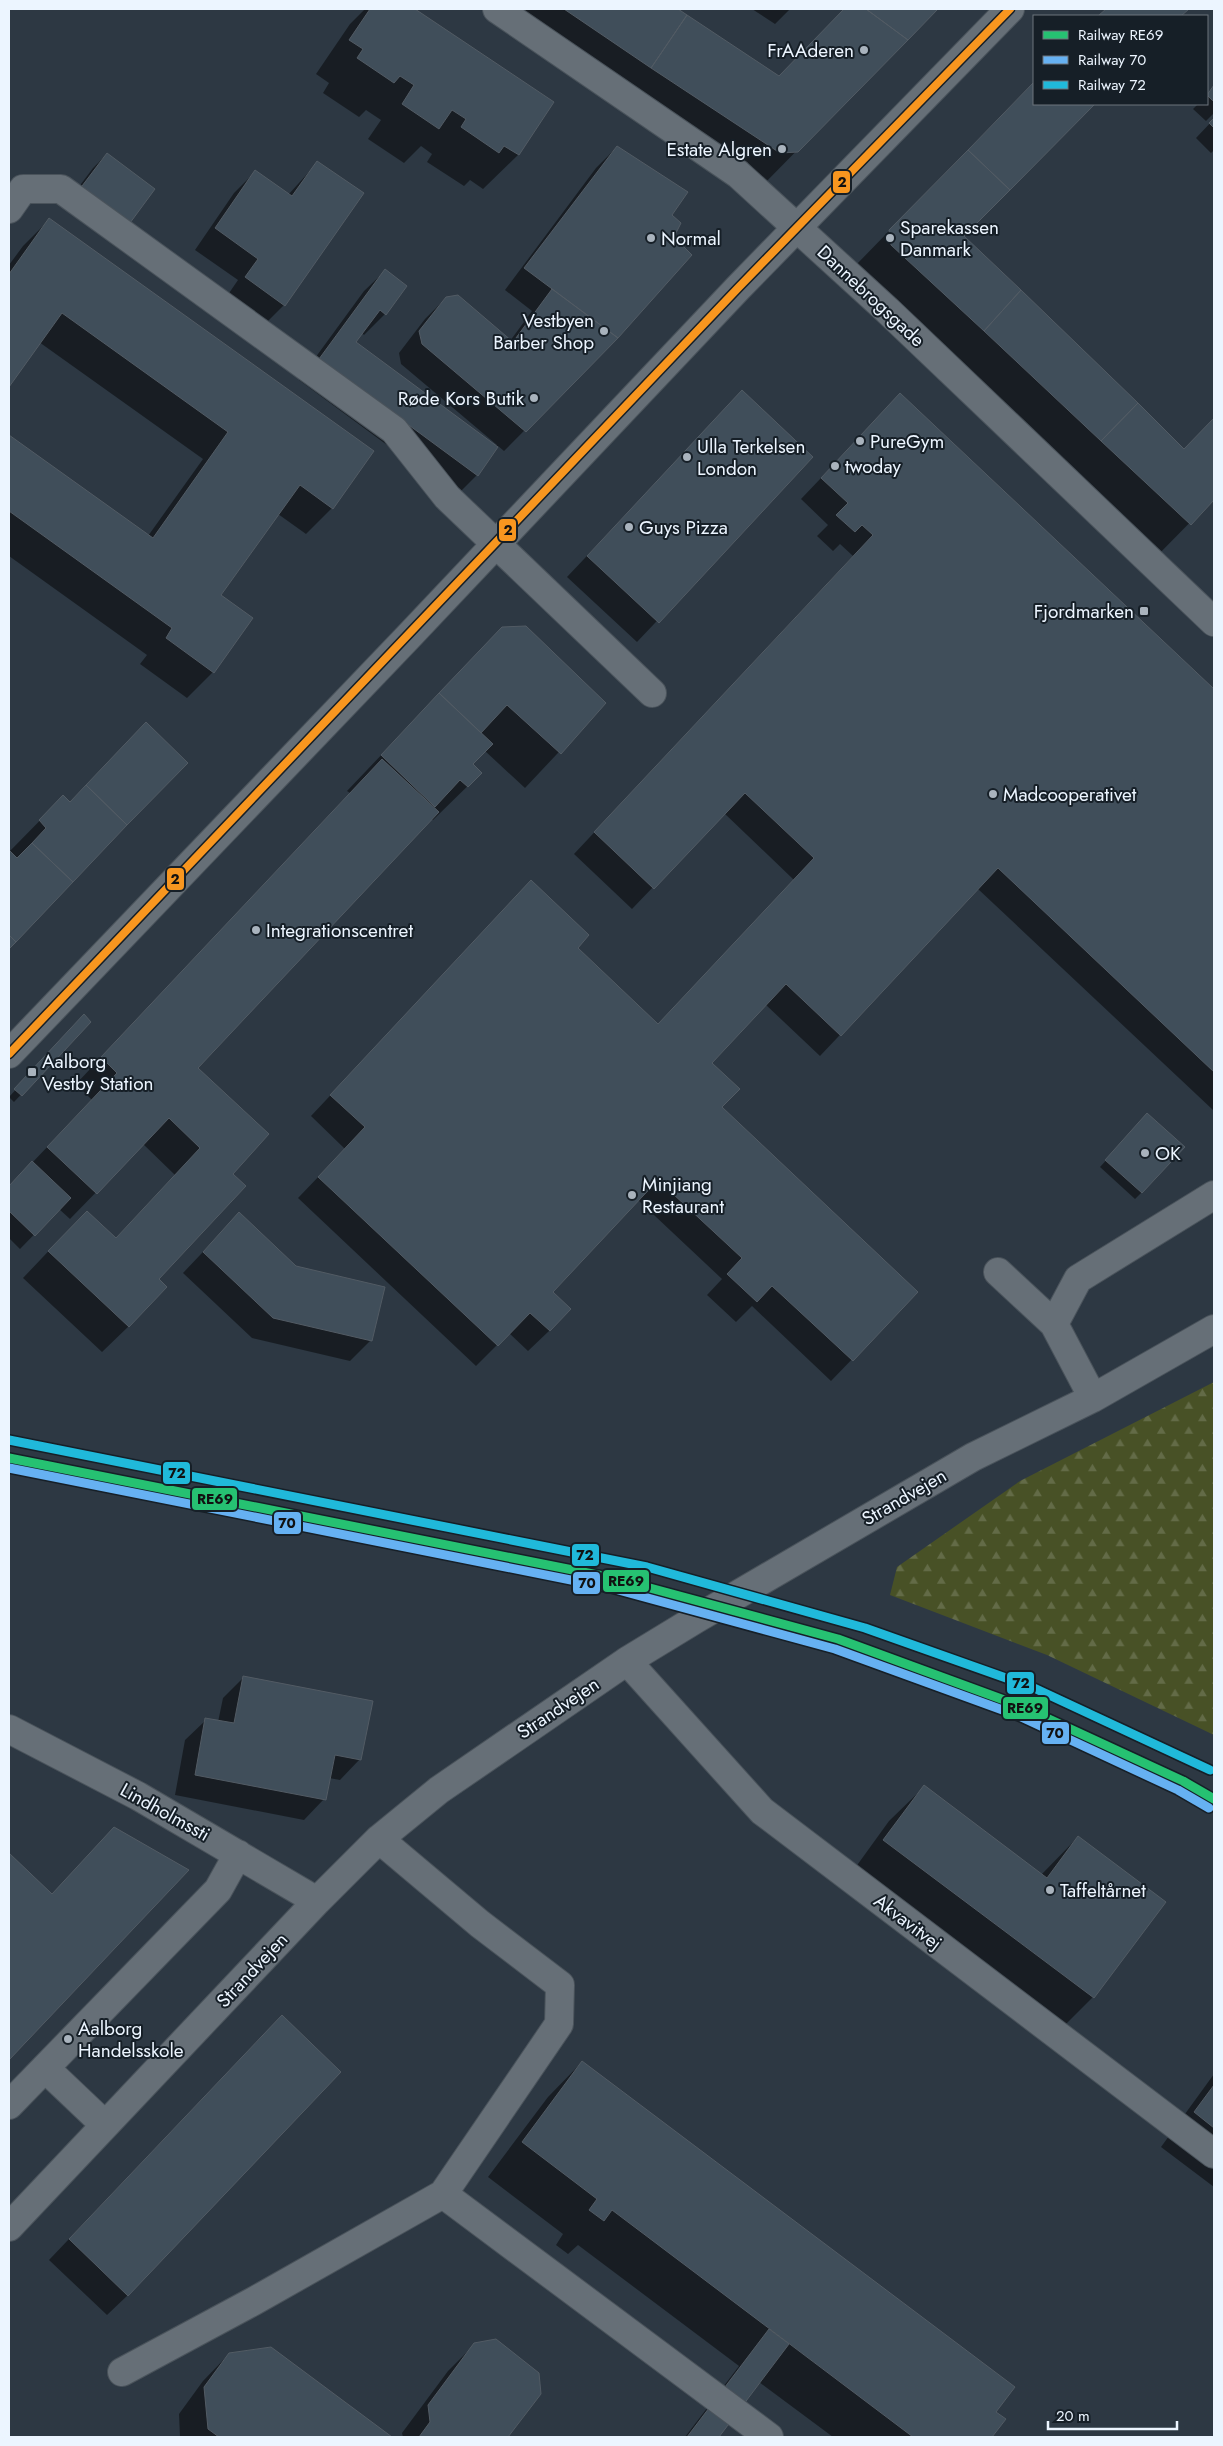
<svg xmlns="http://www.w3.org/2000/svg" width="1223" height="2446" viewBox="0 0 1223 2446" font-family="Jost,sans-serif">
<defs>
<pattern id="forest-firs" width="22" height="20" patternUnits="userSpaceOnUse" patternTransform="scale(1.25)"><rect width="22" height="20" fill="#485126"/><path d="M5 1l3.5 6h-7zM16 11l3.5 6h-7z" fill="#636b47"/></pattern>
</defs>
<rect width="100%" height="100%" fill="#2d3843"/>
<path fill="url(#forest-firs)" d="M 1214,1382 L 1214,1735 L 1047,1655 L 890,1595 L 897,1567 L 1020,1481 Z"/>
<path fill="#0007" d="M 365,9 L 413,9 L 553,102 L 518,155 L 483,189 L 470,180 L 464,186 L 427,162 L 432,154 L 421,146 L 404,163 L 368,139 L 381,120 L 366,110 L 359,117 L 323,93 L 329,83 L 316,74 L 350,24 Z
M 513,9 L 676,9 L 779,77 L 845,9 L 936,9 L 762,186 Z
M 752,9 L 790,9 L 775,24 Z
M 1106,9 L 1187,9 L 1180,16 L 1099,16 Z
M 1034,82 L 1034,104 L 1093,104 L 963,236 L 1184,450 L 1214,419 L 1214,498 L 1155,558 L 855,266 Z
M 1214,86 L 1214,113 L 1206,121 L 1193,109 L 1198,104 L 1207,104 L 1207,94 Z
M 1214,119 L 1214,150 L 1211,153 L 1196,138 Z
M 617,147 L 670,215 L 617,337 L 504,451 L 498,446 L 477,475 L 456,496 L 299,380 L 364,291 L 385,271 L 385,314 L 364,335 L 362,333 L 355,342 L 495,446 L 497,445 L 401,364 L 399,353 L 425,319 L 446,298 L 510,341 L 532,311 L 505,290 L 596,168 Z
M 107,154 L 112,240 L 66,204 L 93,168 Z
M 318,162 L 284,305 L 264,325 L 225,299 L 238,280 L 195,250 L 234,193 L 255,172 L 288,195 Z
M 49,220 L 332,508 L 306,534 L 278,514 L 220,596 L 213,672 L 187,698 L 140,664 L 147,655 L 9,556 L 9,436 L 148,536 L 203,459 L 39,342 L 9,384 L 9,265 L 23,246 Z
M 900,395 L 1214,691 L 1214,1108 L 1213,1110 L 978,889 L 820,1056 L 765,1004 L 710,1063 L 720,1107 L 917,1292 L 831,1381 L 752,1306 L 736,1322 L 707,1295 L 722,1279 L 638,1200 L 551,1293 L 569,1309 L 549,1331 L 528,1351 L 509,1333 L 476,1366 L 298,1198 L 345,1149 L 311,1116 L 511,903 L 576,948 L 658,1025 L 794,880 L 724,813 L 632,909 L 574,854 L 853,556 L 840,544 L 833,551 L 817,536 L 828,525 L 801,499 Z
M 722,413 L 812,457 L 637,642 L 567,577 Z
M 502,628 L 604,704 L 525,788 L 485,751 L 472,765 L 481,773 L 433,820 L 431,819 L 197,1068 L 231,1174 L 158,1279 L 129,1326 L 102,1352 L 23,1278 L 61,1238 L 115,1239 L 175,1175 L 143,1144 L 70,1219 L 59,1209 L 20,1249 L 9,1238 L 9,1187 L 92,1100 L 76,1084 L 350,793 L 347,791 Z
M 112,759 L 186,763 L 9,947 L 9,852 L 63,797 L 69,803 Z
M 90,1022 L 14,1102 L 9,1097 L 77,1023 Z
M 1141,1122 L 1142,1192 L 1135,1199 L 1100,1167 Z
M 219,1235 L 371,1340 L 350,1361 L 252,1338 L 183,1273 Z
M 243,1678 L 360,1759 L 340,1780 L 329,1778 L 324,1799 L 304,1820 L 175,1795 L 185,1740 L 206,1720 L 218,1722 L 223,1698 Z
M 924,1787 L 1041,1875 L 1078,1837 L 1093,1997 L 1059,2031 L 850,1875 L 889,1821 Z
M 9,1855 L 51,1895 L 187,1870 L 9,2058 Z
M 261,2037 L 128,2295 L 107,2315 L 49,2260 Z
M 582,2062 L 1004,2419 L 990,2437 L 833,2437 L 759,2382 L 717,2437 L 685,2437 L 739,2366 L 578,2245 L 568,2254 L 556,2245 L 563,2234 L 488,2177 L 548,2097 Z
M 1214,2074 L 1214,2187 L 1161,2147 Z
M 475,2344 L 540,2393 L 507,2437 L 403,2437 L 402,2433 L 448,2371 Z
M 270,2348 L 390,2437 L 180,2437 L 179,2414 L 203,2381 L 229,2354 Z"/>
<path fill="#404e5a" stroke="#525b64" d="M 370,9 L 415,9 L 554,102 L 519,155 L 504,146 L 499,153 L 461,127 L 466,119 L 452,110 L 439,129 L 402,104 L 414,85 L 400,76 L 394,83 L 357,58 L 363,49 L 349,40 Z
M 564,9 L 678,9 L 687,15 L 651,68 Z
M 844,9 L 866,9 L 908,40 L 798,152 L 780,153 L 651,68 L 687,15 L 779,76 Z
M 866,9 L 938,9 L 908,40 Z
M 1106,9 L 1189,9 L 1181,16 L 1098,16 Z
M 1034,82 L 1034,104 L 1095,104 L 1010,190 L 968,150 Z
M 1214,85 L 1214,102 L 1207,95 Z
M 1214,118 L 1214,128 L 1209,123 Z
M 617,146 L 688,192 L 672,215 L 681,223 L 674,237 L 692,255 L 618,338 L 524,268 Z
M 968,150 L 1010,190 L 964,236 L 1021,290 L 984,331 L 891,245 L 889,230 Z
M 107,153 L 155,189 L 127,227 L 79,190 Z
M 317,161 L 364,193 L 285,306 L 245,277 L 258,259 L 215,228 L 255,170 L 292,196 Z
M 49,218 L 374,451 L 333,509 L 300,485 L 221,595 L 253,618 L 214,673 L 166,638 L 172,628 L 9,511 L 9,435 L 153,538 L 228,432 L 62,313 L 9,387 L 9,274 Z
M 385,269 L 407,286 L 386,315 L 380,310 L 356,342 L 498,447 L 478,476 L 319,359 Z
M 552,289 L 618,338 L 526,432 L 422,344 L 419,331 L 446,297 L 458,295 L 513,342 Z
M 1021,290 L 1138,403 L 1101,441 L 984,331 Z
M 742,390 L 813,457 L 659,623 L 587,556 Z
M 900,393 L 1214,689 L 1214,1072 L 998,868 L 841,1036 L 786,984 L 712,1063 L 740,1089 L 722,1107 L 918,1292 L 853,1361 L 772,1286 L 757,1302 L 727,1274 L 742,1258 L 658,1180 L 553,1292 L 571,1309 L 550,1331 L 530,1313 L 498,1346 L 318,1177 L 365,1127 L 330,1095 L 531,880 L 589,935 L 578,948 L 658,1024 L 814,858 L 745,793 L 654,889 L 594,832 L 873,535 L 862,525 L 855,532 L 836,515 L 848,503 L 821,478 Z
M 1138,403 L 1184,449 L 1214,418 L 1214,500 L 1191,525 L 1101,441 Z
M 526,626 L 606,703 L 561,754 L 507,705 L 481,733 L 439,693 L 502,627 Z
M 439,693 L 493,744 L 473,764 L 482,773 L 468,787 L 460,780 L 435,807 L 381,755 Z
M 146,722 L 188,763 L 127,825 L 86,785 Z
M 382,759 L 439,812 L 198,1068 L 269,1134 L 233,1174 L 246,1186 L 159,1279 L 167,1287 L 129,1327 L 48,1251 L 87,1211 L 116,1238 L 200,1148 L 169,1118 L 97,1194 L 47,1147 L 117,1073 L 101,1057 Z
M 86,785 L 127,825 L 73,882 L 32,843 L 46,828 L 39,820 L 63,795 L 70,802 Z
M 32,843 L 73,882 L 16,942 L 9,935 L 9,850 L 17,858 Z
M 9,935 L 16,942 L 9,949 Z
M 84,1014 L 91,1022 L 22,1096 L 14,1089 Z
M 1147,1113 L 1185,1147 L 1142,1193 L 1105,1160 Z
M 32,1161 L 71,1198 L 35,1236 L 9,1211 L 9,1186 Z
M 239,1212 L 296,1266 L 385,1287 L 372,1341 L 273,1318 L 203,1252 Z
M 243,1676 L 373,1701 L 361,1760 L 335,1755 L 326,1800 L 195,1775 L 205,1718 L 234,1723 Z
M 924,1785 L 1047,1878 L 1078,1836 L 1166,1902 L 1094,1998 L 883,1840 Z
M 114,1827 L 189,1870 L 9,2060 L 9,1853 L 52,1894 Z
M 282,2015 L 341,2072 L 128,2296 L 69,2239 Z
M 582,2061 L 1015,2387 L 996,2412 L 1006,2419 L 992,2437 L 913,2437 L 612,2210 L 604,2221 L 589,2210 L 597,2199 L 522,2142 Z
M 1214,2085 L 1214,2128 L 1194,2112 Z
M 769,2329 L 789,2344 L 719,2437 L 687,2437 Z
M 496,2339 L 539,2373 L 541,2394 L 508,2437 L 419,2437 L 430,2422 L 428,2405 L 474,2343 Z
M 271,2347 L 392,2437 L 219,2437 L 208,2429 L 204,2387 L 229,2353 Z"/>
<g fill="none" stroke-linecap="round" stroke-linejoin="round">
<g stroke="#4a535b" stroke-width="30">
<path id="minor" d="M 497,9 L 738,174 L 887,310 L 1214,622
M 9,209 L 23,189 L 61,189 L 394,430 L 447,497 L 652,693
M 9,1054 L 410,635 L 738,288 L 1010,9
M 998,1272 L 1054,1324 L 1093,1398
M 1054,1324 L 1078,1279 L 1214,1195
M 627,1661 L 762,1811 L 1214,2154
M 9,1729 L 138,1796 L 317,1901
M 45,2068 L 105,2125
M 9,2105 L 218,1890 L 238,1854
M 443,2194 L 769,2437
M 9,2227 L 317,1901 L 379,1839 L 439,1790 L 627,1661 L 696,1619 L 973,1457 L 1093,1398 L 1214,1329
M 122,2372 L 254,2301 L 443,2194 L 559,2024 L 560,1985 L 480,1924 L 379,1839"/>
</g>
<use href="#minor" stroke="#666f77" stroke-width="28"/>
<g stroke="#161f27" stroke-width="11">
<path id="bus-1" d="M 9,1054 L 738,288 L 1010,9"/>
</g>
<use href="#bus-1" stroke="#f8961f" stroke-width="8"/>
<g stroke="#161f27" stroke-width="12">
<path id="rail-1" d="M 9,1458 L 613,1578 L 838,1639 L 1023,1707 L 1183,1781 L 1214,1799"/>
</g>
<g stroke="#161f27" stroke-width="12">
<path id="rail-2" d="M 9,1468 L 611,1588 L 835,1649 L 1019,1716 L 1178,1790 L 1209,1808"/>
</g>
<g stroke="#161f27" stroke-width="12">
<path id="rail-3" d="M 9,1440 L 647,1567 L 865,1628 L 1034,1688 L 1210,1770"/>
</g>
<use href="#rail-1" stroke="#26c172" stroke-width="9"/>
<use href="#rail-2" stroke="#66b1f2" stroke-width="9"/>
<use href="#rail-3" stroke="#20b9da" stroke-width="9"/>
</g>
<g fill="#a9b3bd" stroke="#161f27" stroke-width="2">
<circle cx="864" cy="50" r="5"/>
<circle cx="782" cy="149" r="5"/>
<circle cx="651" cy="238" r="5"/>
<circle cx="890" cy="238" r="5"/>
<circle cx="604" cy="331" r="5"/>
<circle cx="534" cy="398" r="5"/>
<circle cx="860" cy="441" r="5"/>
<circle cx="687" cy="457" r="5"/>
<circle cx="835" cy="466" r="5"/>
<circle cx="629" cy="527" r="5"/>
<rect x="1139" y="606" width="10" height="10" rx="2.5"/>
<circle cx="993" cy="794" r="5"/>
<circle cx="256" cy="930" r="5"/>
<rect x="27" y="1067" width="10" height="10" rx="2.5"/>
<circle cx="1145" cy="1153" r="5"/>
<circle cx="632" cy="1195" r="5"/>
<circle cx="1050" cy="1890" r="5"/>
<circle cx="68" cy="2039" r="5"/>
</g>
<g text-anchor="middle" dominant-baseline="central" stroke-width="4" stroke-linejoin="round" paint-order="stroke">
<g font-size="19" fill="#ecf5ff" stroke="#161f27" text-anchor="start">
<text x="854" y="50" text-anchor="end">FrAAderen</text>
<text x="772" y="149" text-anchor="end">Estate Algren</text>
<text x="900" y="227">Sparekassen<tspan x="900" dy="22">Danmark</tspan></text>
<text x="661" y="238">Normal</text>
<text x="594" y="320" text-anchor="end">Vestbyen<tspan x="594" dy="22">Barber Shop</tspan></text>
<text x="524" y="398" text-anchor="end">Røde Kors Butik</text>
<text x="870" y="441">PureGym</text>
<text x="697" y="446">Ulla Terkelsen<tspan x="697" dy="22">London</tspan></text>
<text x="845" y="466">twoday</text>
<text x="639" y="527">Guys Pizza</text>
<text x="1134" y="611" text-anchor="end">Fjordmarken</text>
<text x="1003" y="794">Madcooperativet</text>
<text x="266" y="930">Integrationscentret</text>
<text x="42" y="1061">Aalborg<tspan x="42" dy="22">Vestby Station</tspan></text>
<text x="1155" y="1153">OK</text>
<text x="642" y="1184">Minjiang<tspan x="642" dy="22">Restaurant</tspan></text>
<text x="1060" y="1890">Taffeltårnet</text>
<text x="78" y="2028">Aalborg<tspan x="78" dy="22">Handelsskole</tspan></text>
</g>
<g font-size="19" fill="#ecf5ff" stroke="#161f27">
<text transform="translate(871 296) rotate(43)">Dannebrogsgade</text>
<text transform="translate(904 1497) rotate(-30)">Strandvejen</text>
<text transform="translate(558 1708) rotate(-34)">Strandvejen</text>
<text transform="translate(165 1812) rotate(29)">Lindholmssti</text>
<text transform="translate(908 1922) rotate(37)">Akvavitvej</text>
<text transform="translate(252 1970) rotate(-47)">Strandvejen</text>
</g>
</g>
<g stroke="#161f27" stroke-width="2">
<rect x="832" y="170" width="19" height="24" rx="5" fill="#f8961f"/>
<rect x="498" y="518" width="19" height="24" rx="5" fill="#f8961f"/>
<rect x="166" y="867" width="19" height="24" rx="5" fill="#f8961f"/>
<rect x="162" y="1461" width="29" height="24" rx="5" fill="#20b9da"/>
<rect x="191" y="1487" width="47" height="24" rx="5" fill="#26c172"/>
<rect x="273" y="1511" width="29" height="24" rx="5" fill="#66b1f2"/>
<rect x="571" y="1543" width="29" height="24" rx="5" fill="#20b9da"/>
<rect x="602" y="1569" width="48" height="24" rx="5" fill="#26c172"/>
<rect x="572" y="1571" width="29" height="24" rx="5" fill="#66b1f2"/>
<rect x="1006" y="1671" width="29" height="24" rx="5" fill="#20b9da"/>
<rect x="1002" y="1696" width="47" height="24" rx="5" fill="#26c172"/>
<rect x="1041" y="1721" width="29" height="24" rx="5" fill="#66b1f2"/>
</g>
<g font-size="14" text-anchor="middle" font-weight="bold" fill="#111">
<text x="842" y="187">2</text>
<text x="508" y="535">2</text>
<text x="175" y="884">2</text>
<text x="177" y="1478">72</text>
<text x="215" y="1504">RE69</text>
<text x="287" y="1528">70</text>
<text x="585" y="1560">72</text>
<text x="626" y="1586">RE69</text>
<text x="587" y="1588">70</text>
<text x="1021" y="1688">72</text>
<text x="1025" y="1713">RE69</text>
<text x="1055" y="1738">70</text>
</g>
<rect width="1223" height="2446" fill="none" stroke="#ecf5ff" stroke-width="20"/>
<rect x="1033" y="15" width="175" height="90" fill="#161f27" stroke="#6c757d"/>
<rect x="1043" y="31" width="25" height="8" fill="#26c172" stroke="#6c757d"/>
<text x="1078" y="40" font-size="15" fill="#ecf5ff">Railway RE69</text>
<rect x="1043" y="56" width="25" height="8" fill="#66b1f2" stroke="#6c757d"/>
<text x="1078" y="65" font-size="15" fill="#ecf5ff">Railway 70</text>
<rect x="1043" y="81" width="25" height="8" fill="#20b9da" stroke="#6c757d"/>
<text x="1078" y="90" font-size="15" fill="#ecf5ff">Railway 72</text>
<path d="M1048 2421v8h129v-8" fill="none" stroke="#ecf5ff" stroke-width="2.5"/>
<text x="1056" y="2421" font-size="15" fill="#ecf5ff" stroke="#161f27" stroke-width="4" paint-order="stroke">20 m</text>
</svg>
